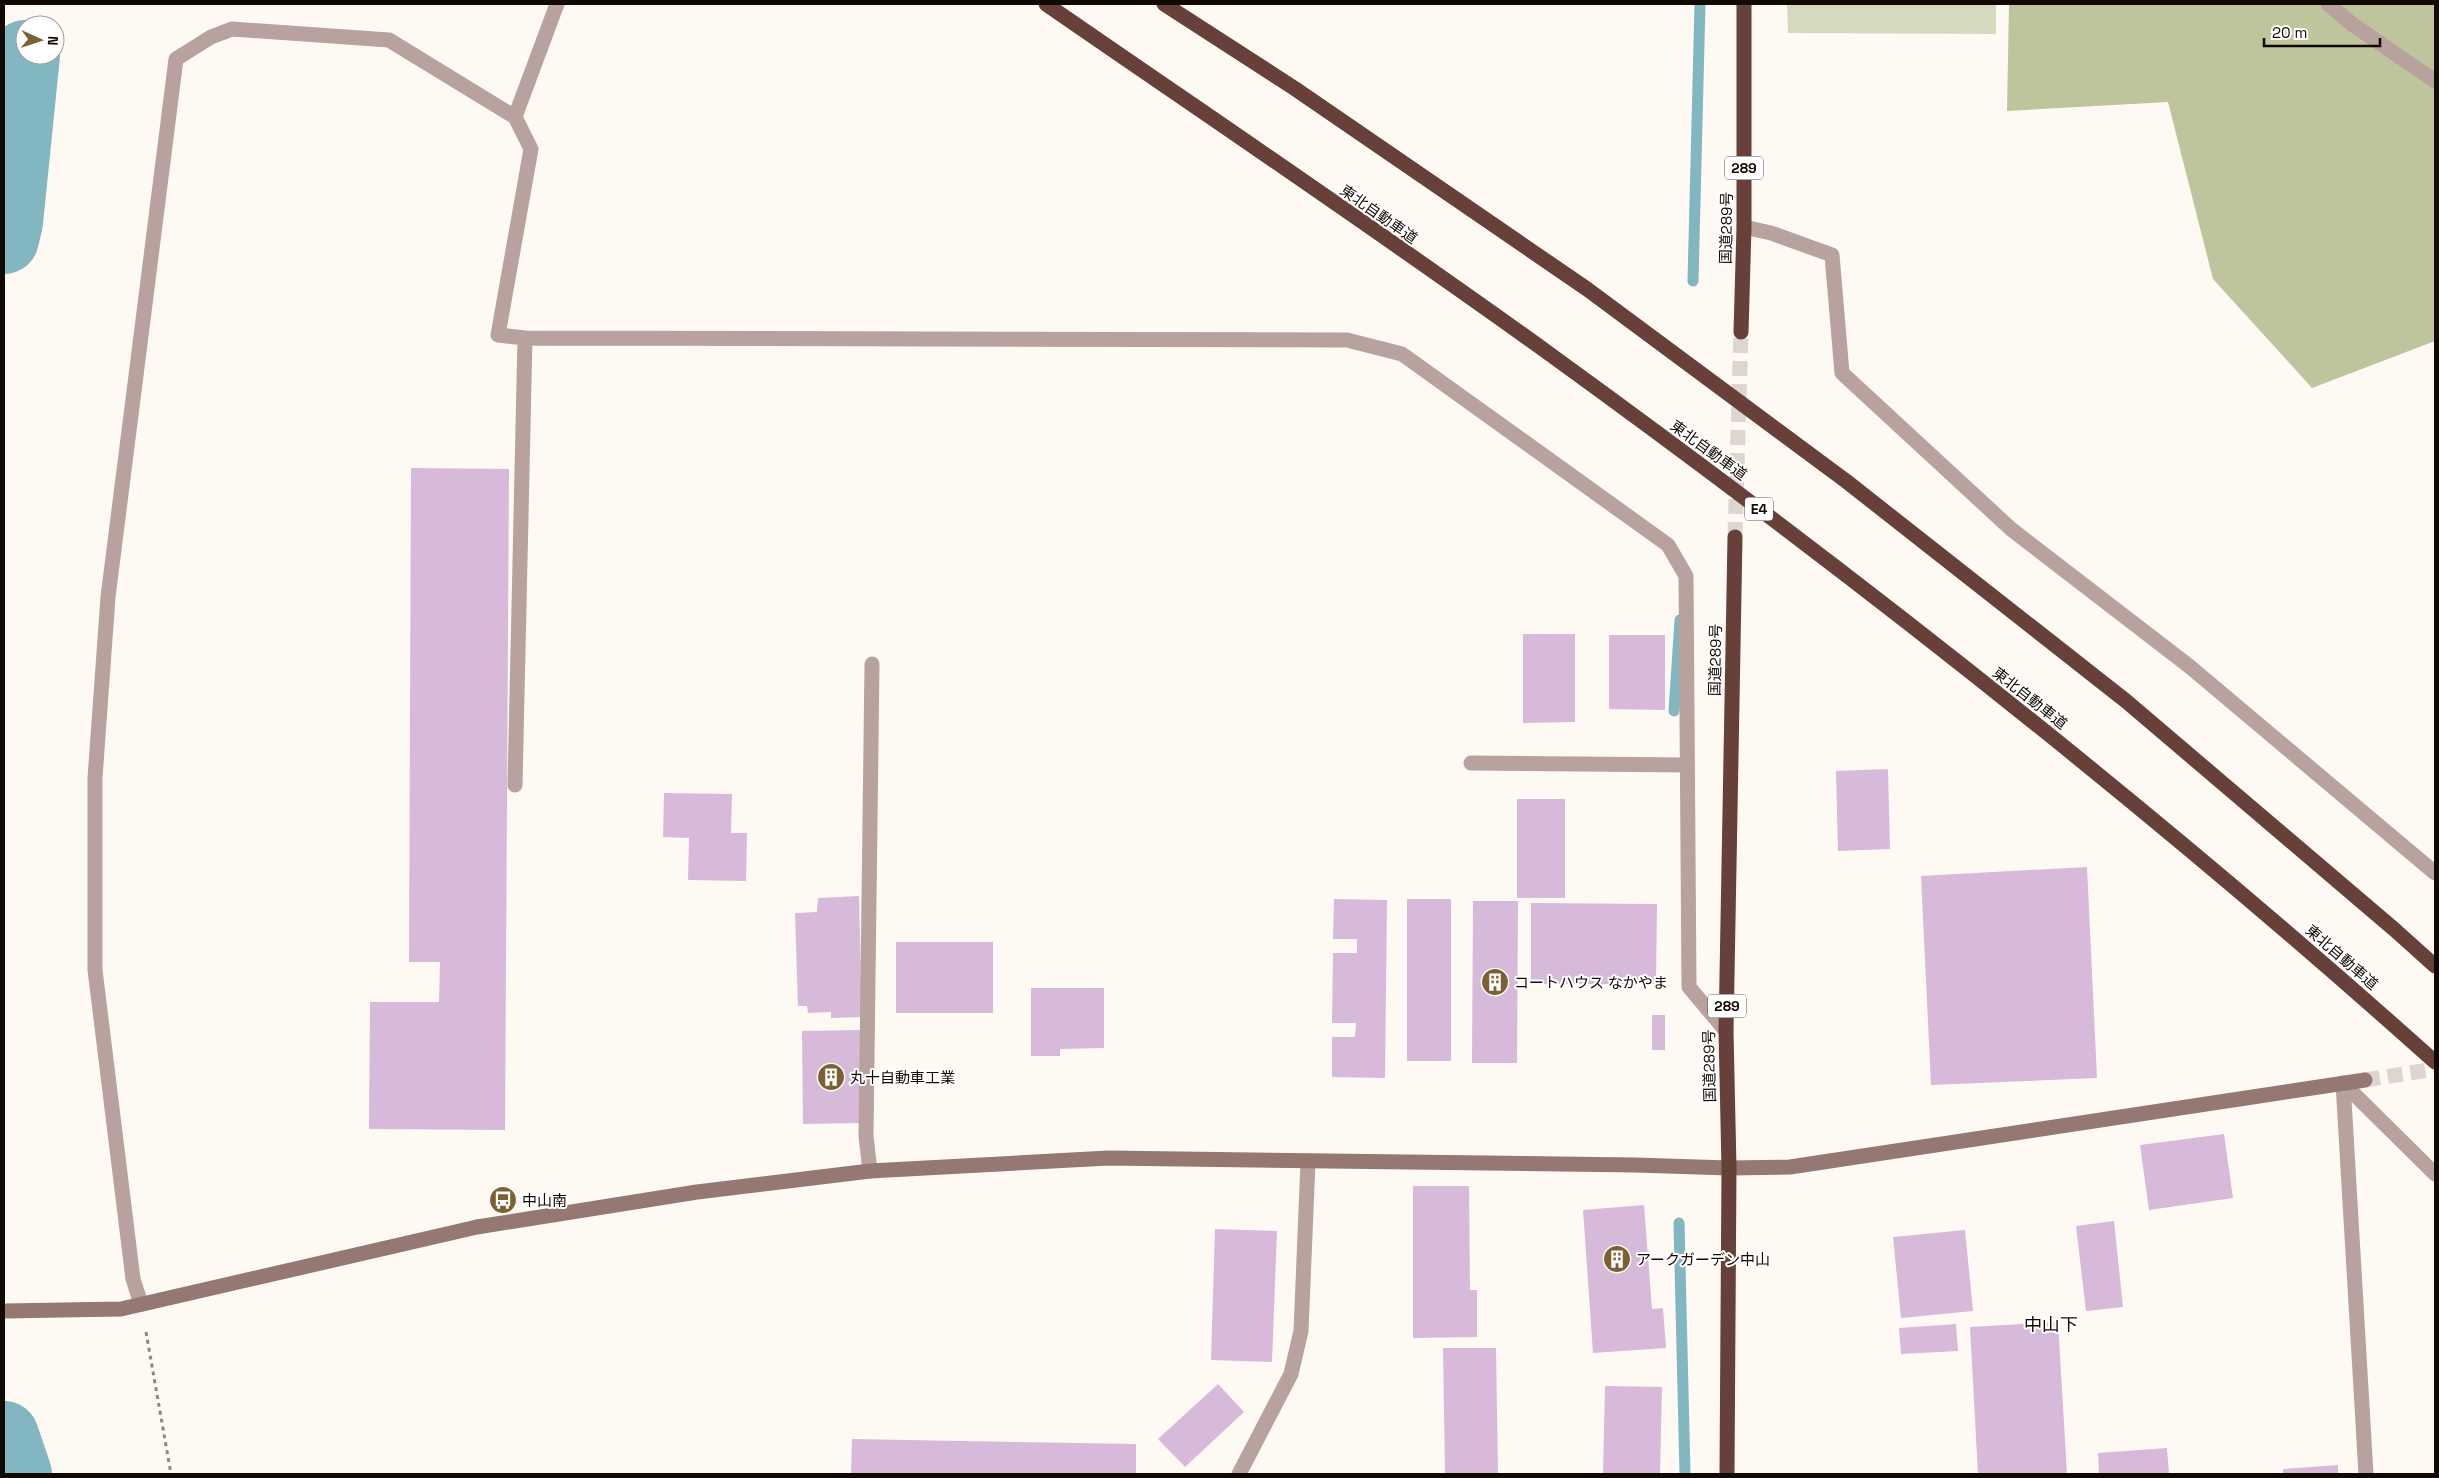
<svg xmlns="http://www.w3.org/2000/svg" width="2439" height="1478" viewBox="0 0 2439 1478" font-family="'Space Grotesk','Noto Sans JP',sans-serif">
<rect width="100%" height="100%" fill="#fff9f4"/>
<path fill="#d5dabf" d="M 1787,4 L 1996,4 L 1996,34 L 1788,33 Z"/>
<path fill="#bec49b" d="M 2009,4 L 2435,4 L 2435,341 L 2312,388 L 2213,279 L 2168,102 L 2007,111 Z"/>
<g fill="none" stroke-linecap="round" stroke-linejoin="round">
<path stroke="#82b6c0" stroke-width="11" d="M 1693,281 L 1700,4
M 1674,711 L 1680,620
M 1679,1223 L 1685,1474"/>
<path stroke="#82b6c0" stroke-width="70" d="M 4,239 L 8,222 L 25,55
M 4,1436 L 17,1474"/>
</g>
<path fill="#d7b9d9" d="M 411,468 L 509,469 L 505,1130 L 369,1129 L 370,1002 L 439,1002 L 440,962 L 409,962 Z
M 1523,634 L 1575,634 L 1575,722 L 1523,723 Z
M 1609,635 L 1665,635 L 1665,710 L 1609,709 Z
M 1888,769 L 1890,849 L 1838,851 L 1836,771 Z
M 664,793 L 732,794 L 731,833 L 747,833 L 746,881 L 688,880 L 689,838 L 663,837 Z
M 1517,799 L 1565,799 L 1565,898 L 1517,898 Z
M 2087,867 L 2097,1078 L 1931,1085 L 1921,876 Z
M 859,896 L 862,1017 L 831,1018 L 831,1012 L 808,1013 L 807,1006 L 798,1006 L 795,913 L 817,912 L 818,898 Z
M 1334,899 L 1387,900 L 1385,1078 L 1332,1077 L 1332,1037 L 1355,1037 L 1356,1023 L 1332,1023 L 1333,953 L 1357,953 L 1357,939 L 1333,939 Z
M 1407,899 L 1451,899 L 1451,1061 L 1407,1061 Z
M 1473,901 L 1518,901 L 1517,1063 L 1472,1063 Z
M 1531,903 L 1657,904 L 1656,984 L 1531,984 Z
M 896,942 L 993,942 L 993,1013 L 896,1013 Z
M 1031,988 L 1104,988 L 1104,1048 L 1060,1049 L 1060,1056 L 1031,1056 Z
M 1652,1015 L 1665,1015 L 1665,1050 L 1652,1050 Z
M 860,1030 L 861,1123 L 803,1124 L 802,1031 Z
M 2224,1134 L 2233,1198 L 2149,1210 L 2140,1145 Z
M 1413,1186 L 1469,1186 L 1470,1290 L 1477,1290 L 1477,1337 L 1413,1338 Z
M 1644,1205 L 1652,1309 L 1663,1308 L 1666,1348 L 1593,1353 L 1583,1210 Z
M 2114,1221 L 2123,1307 L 2086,1311 L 2076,1226 Z
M 1215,1229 L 1277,1231 L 1272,1362 L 1211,1360 Z
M 1965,1230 L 1973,1311 L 1901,1318 L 1893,1237 Z
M 2058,1322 L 2067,1474 L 1978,1474 L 1970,1327 Z
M 1956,1324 L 1958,1351 L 1901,1354 L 1899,1328 Z
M 1443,1348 L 1496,1348 L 1498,1474 L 1445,1474 Z
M 1218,1384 L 1244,1412 L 1185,1467 L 1158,1439 Z
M 1605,1386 L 1662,1387 L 1660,1474 L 1603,1474 Z
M 852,1439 L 1136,1444 L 1136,1474 L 851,1474 Z
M 2167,1448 L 2169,1474 L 2099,1474 L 2098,1453 Z
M 2338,1465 L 2338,1474 L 2283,1474 L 2283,1469 Z"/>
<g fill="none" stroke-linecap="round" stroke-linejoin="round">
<path stroke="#dcd5d0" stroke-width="15" stroke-dasharray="15 8" stroke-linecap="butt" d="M 2365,1080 L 2435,1069"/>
<path stroke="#dcd5d0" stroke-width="15" stroke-dasharray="15 8" stroke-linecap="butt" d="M 1735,537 L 1741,332"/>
<path stroke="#8f8782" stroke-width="3" stroke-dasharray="4 4" stroke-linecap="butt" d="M 146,1332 L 171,1474"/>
<path stroke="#b7a29e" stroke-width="15" d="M 1239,1474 L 1291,1374 L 1301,1331 L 1308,1162"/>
<path stroke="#b7a29e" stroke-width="15" d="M 2328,4 L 2352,24 L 2435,81
M 515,117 L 557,4
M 1744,227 L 1771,233 L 1832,255 L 1842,373 L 2011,529 L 2189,666 L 2435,873
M 1471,763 L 1687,765
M 515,785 L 525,338
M 2343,1083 L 2366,1474
M 2343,1083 L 2435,1174
M 870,1171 L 866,1136 L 872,664
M 141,1304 L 133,1279 L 95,970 L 95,778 L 108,597 L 176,59 L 211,37 L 232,29 L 389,40 L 515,117 L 531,149 L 498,335 L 525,338 L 1347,340 L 1402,354 L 1668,545 L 1686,576 L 1689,987 L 1726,1031"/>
<path stroke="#957872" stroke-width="15" d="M 4,1311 L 121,1309 L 477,1227 L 697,1192 L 870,1171 L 1108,1158 L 1635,1165 L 1729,1168 L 1790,1167 L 2365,1080"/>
<path stroke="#674039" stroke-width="15" d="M 1046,4 C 1214,120 1385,235 1551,355 C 1856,576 2154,810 2435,1062
M 1164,4 L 1294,88 L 1587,289 L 1846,481 L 2126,701 L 2395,930 L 2435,966
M 1741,332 L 1744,227 L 1744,4
M 1727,1474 L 1729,1168 L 1726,1031 L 1735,537"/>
</g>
<defs>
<g id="building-disc" transform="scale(1.4375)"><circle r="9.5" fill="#7c6033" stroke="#fff"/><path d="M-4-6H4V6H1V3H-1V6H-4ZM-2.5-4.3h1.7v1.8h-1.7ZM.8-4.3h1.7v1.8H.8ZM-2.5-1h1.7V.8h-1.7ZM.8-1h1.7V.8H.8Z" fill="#fff"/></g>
<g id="bus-disc" transform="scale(1.4375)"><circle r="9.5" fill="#7c6033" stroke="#fff"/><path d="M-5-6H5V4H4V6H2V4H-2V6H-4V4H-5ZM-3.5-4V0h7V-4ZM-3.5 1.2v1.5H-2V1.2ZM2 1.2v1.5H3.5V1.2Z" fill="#fff"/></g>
</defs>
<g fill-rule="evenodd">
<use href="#building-disc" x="1495" y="982"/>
<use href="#building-disc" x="831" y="1077"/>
<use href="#bus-disc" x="503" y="1200"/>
<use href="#building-disc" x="1617" y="1259"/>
</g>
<g text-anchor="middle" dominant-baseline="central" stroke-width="4" stroke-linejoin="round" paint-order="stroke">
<g fill="#fff" stroke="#5a534f" stroke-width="1">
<rect x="1725" y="156.5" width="38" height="23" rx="4"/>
<rect x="1745" y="497.5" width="28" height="23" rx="4"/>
<rect x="1708" y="994.5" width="38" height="23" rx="4"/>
</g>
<g font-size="14" font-weight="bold" fill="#130903">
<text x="1744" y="168">289</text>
<text x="1759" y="509">E4</text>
<text x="1727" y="1006">289</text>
</g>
<g font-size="15" fill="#130903" stroke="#fff">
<text transform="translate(1379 214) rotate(35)">東北自動車道</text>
<text transform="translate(1726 228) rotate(-89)">国道289号</text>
<text transform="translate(1709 450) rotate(36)">東北自動車道</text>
<text transform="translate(1715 660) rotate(-89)">国道289号</text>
<text transform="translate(2030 698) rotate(38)">東北自動車道</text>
<text transform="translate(2342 957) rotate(41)">東北自動車道</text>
<text transform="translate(1709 1066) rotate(-91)">国道289号</text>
</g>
<g font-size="15" fill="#130903" stroke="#fff" text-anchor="start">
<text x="1514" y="982">コートハウス なかやま</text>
<text x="850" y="1077">丸十自動車工業</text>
<text x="522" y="1200">中山南</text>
<text x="1636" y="1259">アークガーデン中山</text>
</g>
<g font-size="18" fill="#130903" stroke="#fff">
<text x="2051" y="1324">中山下</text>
</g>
</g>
<rect width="2439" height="1478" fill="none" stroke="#130903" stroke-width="10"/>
<g transform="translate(40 40) rotate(93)"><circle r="24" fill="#ffffff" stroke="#a19d9a"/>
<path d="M0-4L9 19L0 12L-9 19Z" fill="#7c6033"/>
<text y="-8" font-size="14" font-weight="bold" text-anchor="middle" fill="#130903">N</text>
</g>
<path d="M2264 38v8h116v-8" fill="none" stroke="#130903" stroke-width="2.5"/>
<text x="2272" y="38" font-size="15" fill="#130903" stroke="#ffffff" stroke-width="4" paint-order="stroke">20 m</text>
</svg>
